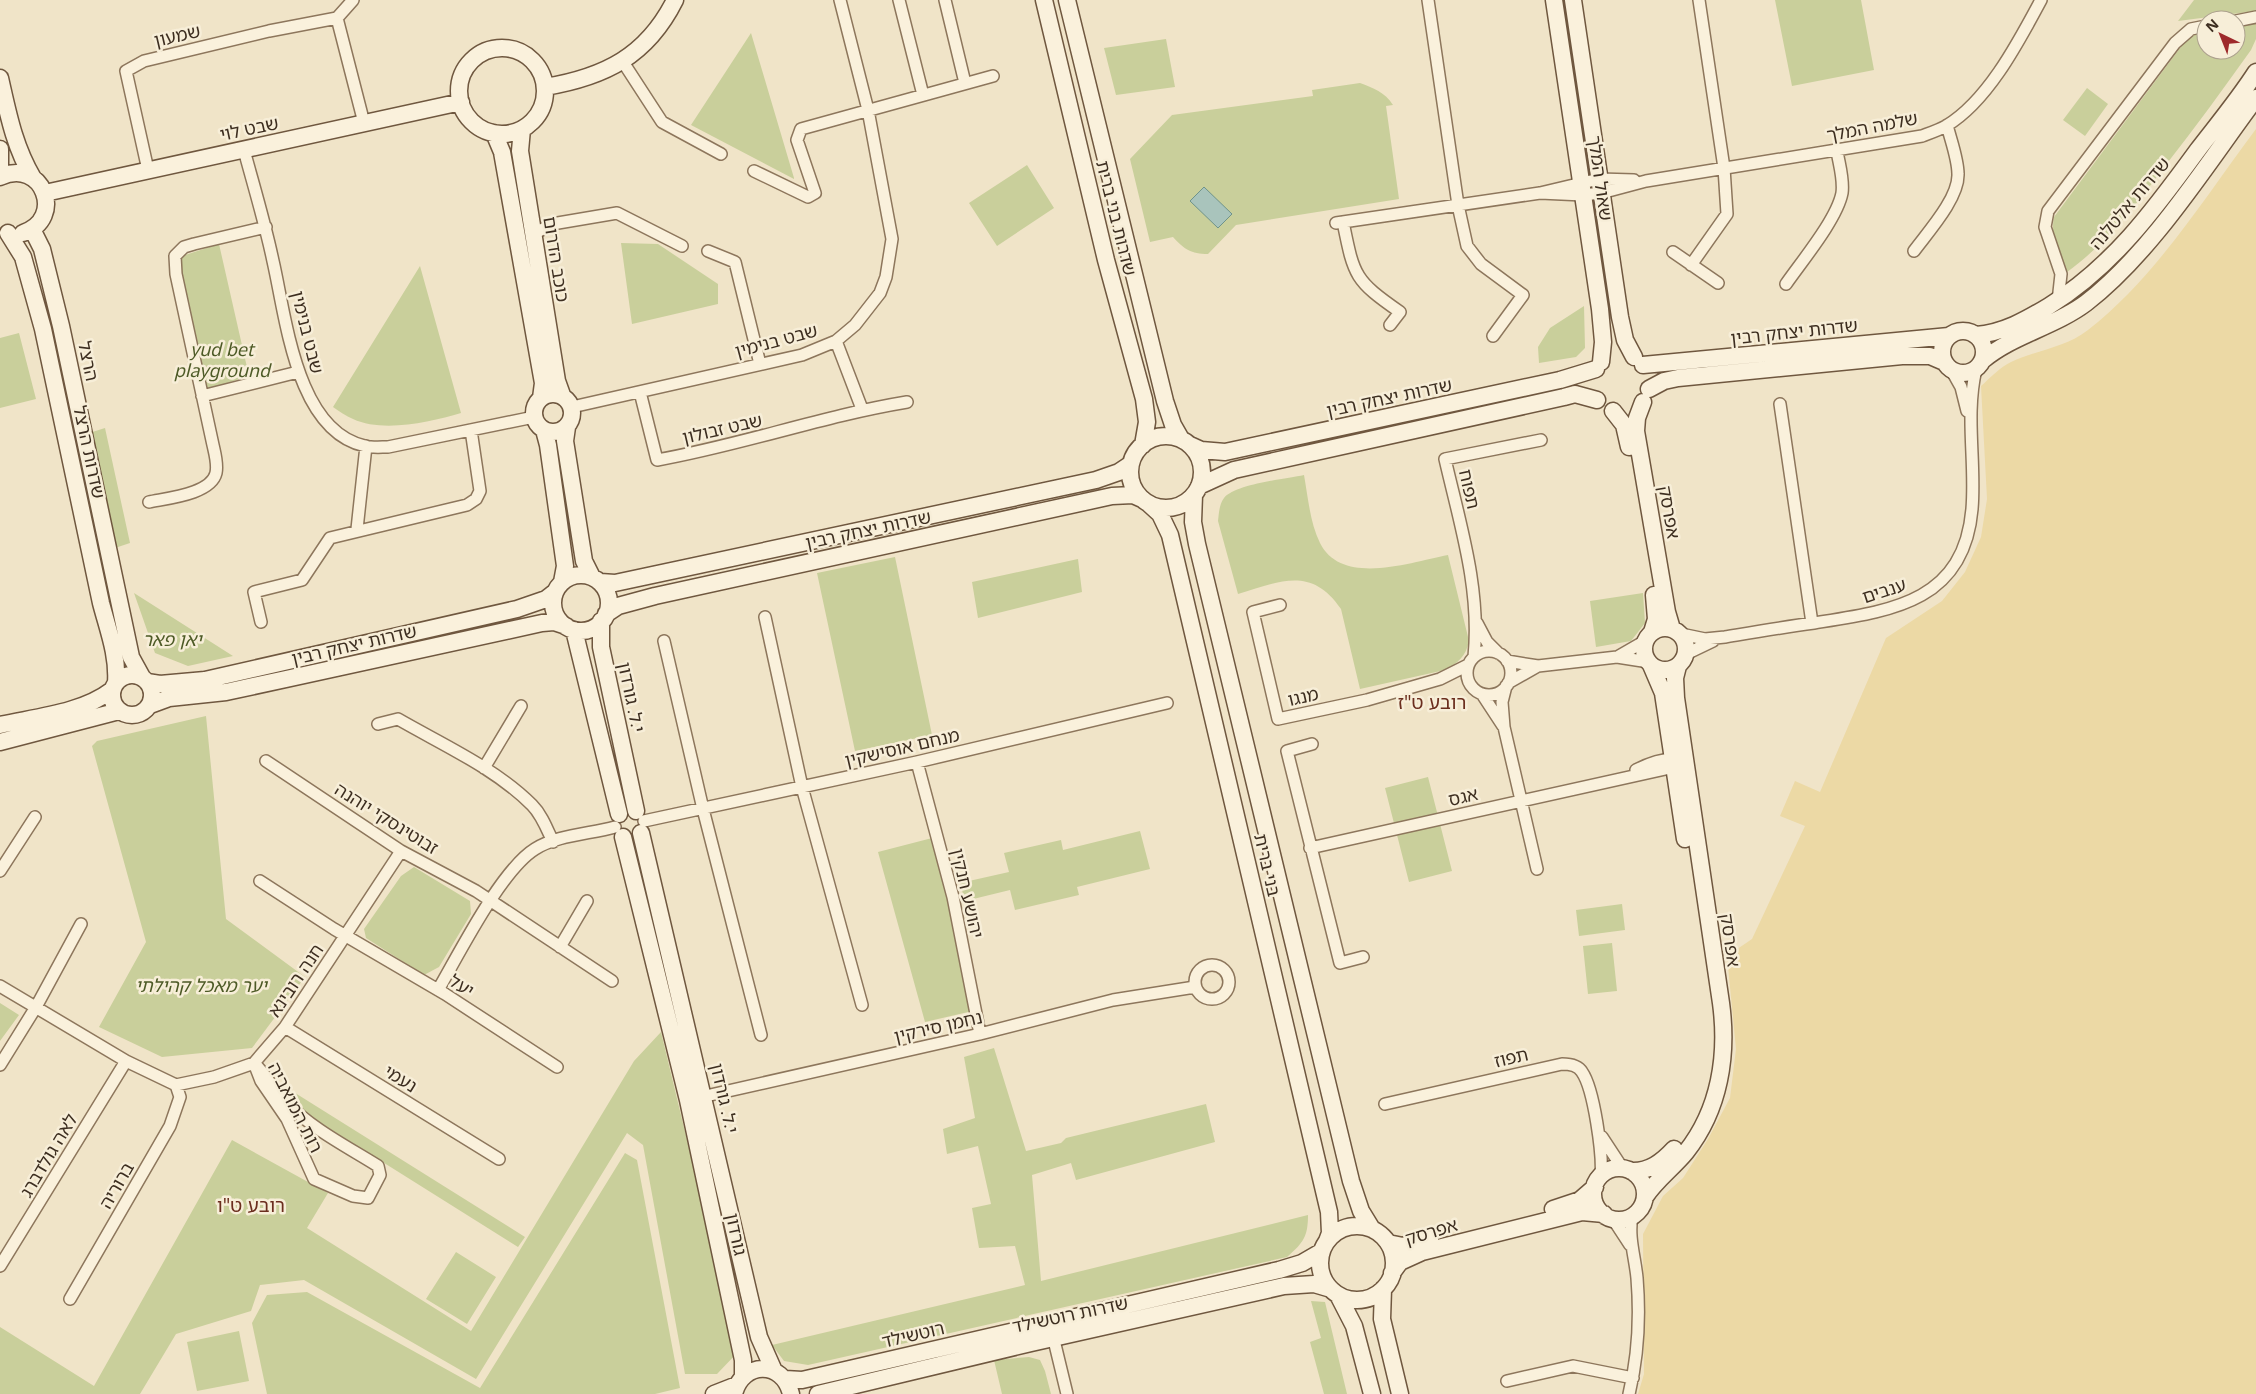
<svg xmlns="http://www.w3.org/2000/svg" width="2256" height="1394" viewBox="0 0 2256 1394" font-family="Georgia,'Noto Sans Hebrew',serif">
<rect width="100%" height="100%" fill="#f0e4c8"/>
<path fill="#c9cf9b" d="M 1775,0 L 1861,0 L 1874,70 L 1792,86 Z
M 2194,0 L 2256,0 L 2256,11 L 2178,21 Z
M 2256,22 L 2256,39 L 2251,50 C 2223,89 2195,128 2165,166 C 2136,205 2107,243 2067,272 C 2058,253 2050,238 2054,217 L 2183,44 L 2192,36 L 2206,30 L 2206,50 L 2236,50 L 2236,25 Z
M 751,33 L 794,178 L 794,179 L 691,125 Z
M 1166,39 L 1175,87 L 1116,95 L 1104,48 Z
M 1360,83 C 1373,88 1385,92 1393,105 L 1386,106 L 1399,199 L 1236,225 L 1208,254 C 1191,254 1184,249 1173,237 L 1150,242 L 1130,159 L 1172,115 L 1313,96 L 1312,90 Z
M 2087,88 L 2108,104 L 2085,136 L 2063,120 Z
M 1027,165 L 1054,208 L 997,246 L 969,203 Z
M 621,243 L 658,244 L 718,284 L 718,304 L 632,324 Z
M 219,244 L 249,376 L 206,390 L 179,257 Z
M 420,266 L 461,413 C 431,422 383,433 353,419 C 346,416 339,411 333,407 Z
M 1584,306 L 1585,348 L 1576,357 L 1539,363 L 1538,347 L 1550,328 Z
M 19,333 L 36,399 L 0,408 L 0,338 Z
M 105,428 L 130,543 L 112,549 L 86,434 Z
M 1304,475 C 1308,497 1310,523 1320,543 C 1342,587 1411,562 1448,555 L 1469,641 C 1466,656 1458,663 1445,670 L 1360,689 L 1341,609 C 1311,565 1279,582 1238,594 L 1218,521 C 1219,513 1219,505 1224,498 C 1236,484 1285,479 1304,475 Z
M 895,557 L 932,735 L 855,751 L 817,573 Z
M 1078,559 L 1082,592 L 978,618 L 972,582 Z
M 134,593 L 233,656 L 188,666 L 155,653 Z
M 1643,593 L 1645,623 L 1631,641 L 1596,647 L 1590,601 Z
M 206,716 L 226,919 L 305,977 L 252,1048 L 162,1057 L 99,1027 L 146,942 L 92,746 L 97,741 Z
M 1428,777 L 1452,871 L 1409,882 L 1385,788 Z
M 1140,831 L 1150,869 L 1077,887 L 1079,895 L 1015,910 L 1010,890 L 965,901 L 960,883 L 1009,872 L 1004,853 L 1061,840 L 1063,850 Z
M 936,837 L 977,1010 L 925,1022 L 878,852 Z
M 414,867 L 470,901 L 471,914 L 439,967 L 424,975 L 366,938 L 364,929 L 401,876 Z
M 1622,904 L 1625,930 L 1579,936 L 1576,910 Z
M 1612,943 L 1617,991 L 1588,994 L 1583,946 Z
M 0,1003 L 19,1015 L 0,1041 Z
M 661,1032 L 738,1352 L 717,1374 L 685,1374 L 643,1145 L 627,1133 L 476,1379 L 304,1280 L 260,1285 L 251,1311 L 176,1334 L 140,1394 L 0,1394 L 0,1327 L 94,1386 L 232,1140 L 328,1193 L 307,1228 L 471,1331 L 634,1061 Z
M 994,1048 L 1026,1151 L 1061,1143 L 1066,1138 L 1206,1104 L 1215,1142 L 1076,1180 L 1071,1163 L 1032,1175 L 1041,1281 L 1308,1215 C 1308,1237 1303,1243 1287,1257 L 808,1365 L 784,1361 L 772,1345 L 1025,1285 L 1015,1246 L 979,1248 L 972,1208 L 991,1204 L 978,1146 L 947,1154 L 943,1129 L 975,1118 L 964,1057 Z
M 276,1081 L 525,1237 L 518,1247 L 295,1107 Z
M 625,1153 L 637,1160 L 680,1388 L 655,1394 L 267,1394 L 252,1323 L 267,1295 L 307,1292 L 480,1388 Z
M 456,1252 L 496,1277 L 467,1324 L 426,1299 Z
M 1311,1301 L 1325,1302 L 1347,1394 L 1324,1394 L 1310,1342 L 1321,1338 Z
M 239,1331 L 249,1381 L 197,1391 L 187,1342 Z
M 1029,1357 L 1040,1360 L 1045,1371 L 1051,1394 L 1002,1394 L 994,1360 Z"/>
<path fill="#ecd9a5" d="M 2256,129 L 2256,1394 L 1638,1394 L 1644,1374 L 1643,1234 L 1663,1196 L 1683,1178 L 1708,1139 L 1730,1098 L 1736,1049 L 1727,956 L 1752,939 L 1805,826 L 1780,816 L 1795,781 L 1820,792 L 1886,638 L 1942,601 L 1965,572 L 1981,537 L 1987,499 L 1981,386 C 1990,378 2000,367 2011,362 C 2036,350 2065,348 2088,330 C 2156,277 2205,197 2256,129 Z"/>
<path fill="#a9c4bc" stroke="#6f938a" d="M 1204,187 L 1232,214 L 1218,228 L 1190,201 Z"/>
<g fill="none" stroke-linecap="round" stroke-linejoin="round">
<g stroke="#8d765c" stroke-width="14">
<path id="street" d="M 353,0 L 337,18 L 364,123
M 899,0 L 923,95
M 945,0 L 965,83
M 1428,0 L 1458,205 L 1467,246 L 1481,264 L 1523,295 L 1493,336
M 2236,21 L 2256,17
M 623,62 L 662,122 L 721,154
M 244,150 C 254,187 265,223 273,261 C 286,317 296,431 365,446 C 372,448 381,447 388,447 L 534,417
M 148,170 L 126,71 L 144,61 L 269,31 L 337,18
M 754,171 L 808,197 L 815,193 L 797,140 L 801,129 L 993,76
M 1540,193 L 1583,195 L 1601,193 L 1646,181 L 1922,136 C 1930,133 1939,130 1946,126 C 1988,101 2019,41 2041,0
M 1343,222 C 1354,276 1354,280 1400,312 L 1390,325
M 1336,223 L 1540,193 L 1599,179 L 1634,180
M 532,235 L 552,224 L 617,213 L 682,246
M 708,251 L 735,262 L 760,364
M 1914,251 C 1928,232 1959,198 1958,174 C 1958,159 1951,141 1947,125
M 1673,252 L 1718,283
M 1691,265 L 1727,214 L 1724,168 L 1699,0
M 1786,284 C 1802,261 1837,219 1842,193 C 1844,179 1839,164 1837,151
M 2058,301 L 2061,274 L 2045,227 L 2048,211 L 2175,43 L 2191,29 L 2206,26
M 836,341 L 862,409
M 1952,371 L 1961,387 L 1967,411
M 640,392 L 657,460 C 742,445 822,416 907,402
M 202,396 L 298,372
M 1780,404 L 1812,623
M 572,407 L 802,355 L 836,341 L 855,325 L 880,293 L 886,277 L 892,239 L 868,110 L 840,0
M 149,502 C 168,498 211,494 216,473 C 218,464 215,454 213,445 L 176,274 L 175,256 L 184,247 L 194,244 L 266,227
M 357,529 L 366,446
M 1280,605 L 1253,612 L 1278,719 L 1367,700 L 1440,679 L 1468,665
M 765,617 L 802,787 L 862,1005
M 261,622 L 254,592 L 302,580 L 330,538 L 467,505 L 476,499 L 480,491 L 471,430
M 1477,623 L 1487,642 L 1498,653
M 1681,634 L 1705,639 L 1725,637 C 1755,632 1784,627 1814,623 C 1890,611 1964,603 1972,509 C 1976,462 1965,416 1976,369
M 664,641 L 703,809 L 761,1035
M1467 673a22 22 0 1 1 44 0a22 22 0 1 1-44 0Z
M 1686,654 L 1713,641
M 1619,656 L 1645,641
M 1474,657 C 1481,590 1460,524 1445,459 L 1541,440
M 1507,661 L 1538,666 L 1617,657 L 1649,662
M 1508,683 L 1538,666
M 1506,686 L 1502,702 L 1504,727 L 1537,869
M 1482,694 L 1503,726
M 378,724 L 398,719 C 443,745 495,768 532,805 C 542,815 547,829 553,842
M 1312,744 L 1287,751 L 1340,963 L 1363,957
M 266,761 L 401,851 L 476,891 L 612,981
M 917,762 L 953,897 L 980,1034
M 484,768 L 521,706
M 1636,770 C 1648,764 1664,757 1678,760
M 644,821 L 917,762 L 1167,703
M 1310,848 L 1679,766
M 0,871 L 35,817
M 260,881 L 334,929 L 445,994 L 557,1067
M 560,947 L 587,901
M1195 982a17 17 0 1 1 34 0a17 17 0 1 1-34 0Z
M 0,986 L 126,1061 L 176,1085 L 214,1077 L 254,1063 L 285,1027 L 401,851
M 438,990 C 459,954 501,870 535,849 C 557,835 590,834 615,827
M 285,1027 L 499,1159
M 254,1063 C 266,1075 274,1091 286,1102 C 312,1129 346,1146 378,1166 L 380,1175 L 368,1198 L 353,1196 L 314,1179 L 287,1119 L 261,1081 Z
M 0,1065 L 36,1007 L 81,924
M 697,1098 L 980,1034 L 1113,1000 L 1195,987
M 1385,1104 L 1562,1064 C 1570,1064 1578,1065 1582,1072 C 1594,1089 1603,1155 1601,1176
M 1602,1137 L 1623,1169
M 1613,1219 L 1630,1245
M 0,1266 L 126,1061
M 70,1299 L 170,1126 L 180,1097 L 176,1085
M 1052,1332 L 1067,1394
M 1507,1381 L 1573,1366 L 1633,1378
M 1629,1394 C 1638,1357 1640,1315 1637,1278 C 1635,1257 1628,1237 1632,1216"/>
</g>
<g stroke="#6f573f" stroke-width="19">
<path id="secondary" d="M 1044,0 L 1106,260 L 1144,399 L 1147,422 L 1143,445
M 1067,0 L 1165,401 L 1173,425 L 1181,439
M 1554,0 L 1600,309 L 1603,342 L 1601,362
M 1573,0 L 1620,317 L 1625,340 L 1634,357
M459 91a43 43 0 1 1 86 0a43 43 0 1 1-86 0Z
M 0,78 C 8,113 14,146 33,178
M 545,87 C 605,77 647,56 675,0
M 522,129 L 520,151 L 557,381 L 562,395
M 494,133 L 502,152 L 543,383 L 541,398
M 0,149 L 0,176
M 0,177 C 43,157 66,219 23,233
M 45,193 L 461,102
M 32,229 L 42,249 L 61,326 L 131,657 L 142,677
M 8,233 L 23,257 L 43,329 L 101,603 C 108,630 118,655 116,683
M1942 352a21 21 0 1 1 42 0a21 21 0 1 1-42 0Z
M 1976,335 C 2003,333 2026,320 2049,306 C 2112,267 2154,210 2197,151 C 2217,125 2238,100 2256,72
M 1983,360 C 2013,335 2054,327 2086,303 C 2152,252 2206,165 2256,98
M 1643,365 L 1949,336
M 1649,389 L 1664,381 L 1678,378 L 1902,356 L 1930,356 L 1944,362
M534 413a19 19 0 1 1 38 0a19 19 0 1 1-38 0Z
M 1643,402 L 1637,418 L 1636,431 L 1667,612 L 1672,629
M 1613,411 L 1624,425 L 1629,447
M 567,427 L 565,441 L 584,561 L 592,577
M 544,430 L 548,445 L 565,566 L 562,582
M1130 472a36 36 0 1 1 72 0a36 36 0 1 1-72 0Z
M 1190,445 L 1201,450 L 1225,452 L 1560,380 L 1596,369
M 1199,486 L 1234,470 L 1564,397 L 1575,394 L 1597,400
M 1194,495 L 1193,522 L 1197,544 L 1351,1181 L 1361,1211 L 1372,1229
M 1149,504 L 1160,514 L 1170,535 L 1329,1212 L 1330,1233 L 1327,1241
M553 603a28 28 0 1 1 56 0a28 28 0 1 1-56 0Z
M 600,582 L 615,583 L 1096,480 L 1119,472 L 1131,464
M 606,614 L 618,606 L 655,596 L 1112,496 L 1133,495 L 1142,499
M 601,621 L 601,647 L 636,811
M1644 649a21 21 0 1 1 42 0a21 21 0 1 1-42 0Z
M 574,630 L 619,814
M 1652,632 L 1656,619 L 1654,595
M 1651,665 L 1663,693 L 1685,839
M112 695a20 20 0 1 1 40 0a20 20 0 1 1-40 0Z
M 147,682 L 160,684 L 205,680 L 517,609 L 546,599 L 555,592
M 150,705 L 169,698 L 226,692 L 286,679 L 542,623 L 554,622 L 566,626
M 0,725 C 36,717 82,713 112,690
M 0,742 L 119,711
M 641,833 L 759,1337 L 774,1371
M 623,837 L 688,1100 L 743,1360 L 743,1376
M1593 1194a26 26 0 1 1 52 0a26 26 0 1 1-52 0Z
M 1631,1171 C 1649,1172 1662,1162 1674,1149
M 1645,1197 C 1656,1180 1673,1168 1686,1152 C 1720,1109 1728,1055 1721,1003 L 1676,698 L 1675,678 L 1678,666
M 1553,1209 L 1580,1200 L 1595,1187
M1320 1263a37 37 0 1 1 74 0a37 37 0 1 1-74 0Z
M 1388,1243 L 1403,1246 L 1430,1239
M 1392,1273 L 1400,1262 L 1422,1252 L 1582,1212 L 1604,1214
M 1383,1289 L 1382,1319 L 1400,1394
M 1338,1295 L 1354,1326 L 1372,1394
M 785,1379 L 802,1380 L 1279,1270 L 1302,1263 L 1321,1252
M 714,1394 L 737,1385
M 734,1394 C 742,1361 783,1360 791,1394
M 818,1394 L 1031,1343 L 1284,1286 L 1314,1284 L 1331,1289"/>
</g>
<use href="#street" stroke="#faf1dc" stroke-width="11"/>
<use href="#secondary" stroke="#faf1dc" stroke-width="16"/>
</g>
<g text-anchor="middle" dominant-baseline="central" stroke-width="5" stroke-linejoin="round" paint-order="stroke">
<g font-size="18" fill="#3d2e20" stroke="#f7eed8">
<text transform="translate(177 35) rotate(-13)">שמעון</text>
<text transform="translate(1872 126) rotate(-11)">שלמה המלך</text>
<text transform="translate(249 128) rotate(-12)">שבט לוי</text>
<text transform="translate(1601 178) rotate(82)">שאול המלך</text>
<text transform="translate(2129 203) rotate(-50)">שדרות אלטלנה</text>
<text transform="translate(1117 218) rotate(76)">שדרות בני ברית</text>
<text transform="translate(557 259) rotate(81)">כוכב הדרום</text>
<text transform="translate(1794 331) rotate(-6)">שדרות יצחק רבין</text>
<text transform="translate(308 332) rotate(76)">שבט בנימין</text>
<text transform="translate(776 340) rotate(-15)">שבט בנימין</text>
<text transform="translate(89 361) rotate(78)">הרצל</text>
<text transform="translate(1389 397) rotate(-12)">שדרות יצחק רבין</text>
<text transform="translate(722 428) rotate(-13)">שבט זבולון</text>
<text transform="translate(90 452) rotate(78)">שדרות הרצל</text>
<text transform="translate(1470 489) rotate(77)">תפוח</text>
<text transform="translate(1670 512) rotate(80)">אפרסק</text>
<text transform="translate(868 529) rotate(-12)">שדרות יצחק רבין</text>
<text transform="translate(1884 590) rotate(-18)">ענבים</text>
<text transform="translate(354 644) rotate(-13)">שדרות יצחק רבין</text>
<text transform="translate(1303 696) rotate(-13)">מנגו</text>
<text transform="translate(632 697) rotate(78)">י.ל. גורדון</text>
<text transform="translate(902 747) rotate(-13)">מנחם אוסישקין</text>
<text transform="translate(1463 796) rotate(-13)">אגס</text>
<text transform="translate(387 818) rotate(32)">זבוטינסקי יוהנה</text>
<text transform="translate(1268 865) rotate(77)">בני ברית</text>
<text transform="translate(968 893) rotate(77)">יהושע חנקין</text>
<text transform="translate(1731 940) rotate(82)">אפרסק</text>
<text transform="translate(295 980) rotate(-56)">חנה רובינא</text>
<text transform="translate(462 985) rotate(32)">יעל</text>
<text transform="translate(938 1026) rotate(-13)">נחמן סירקין</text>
<text transform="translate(1511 1057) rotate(-13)">תפוז</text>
<text transform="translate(401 1078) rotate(32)">נעמי</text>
<text transform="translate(725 1098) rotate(77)">י.ל. גורדון</text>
<text transform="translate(296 1107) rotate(63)">רות המואביה</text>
<text transform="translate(48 1155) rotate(-59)">לאה גולדברג</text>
<text transform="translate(116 1185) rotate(-60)">ברוריה</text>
<text transform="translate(1431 1231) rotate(-17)">אפרסק</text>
<text transform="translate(737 1234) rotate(78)">גורדון</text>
<text transform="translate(1070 1314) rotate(-12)">שדרות רוטשילד</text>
<text transform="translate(913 1334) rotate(-13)">רוטשילד</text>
</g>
<g font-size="18" font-style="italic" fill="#4d5a26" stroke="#f7eed8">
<text x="222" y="349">yud bet<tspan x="222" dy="21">playground</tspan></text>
<text x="172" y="639">יאן פאר</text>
<text x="201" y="985">יער מאכל קהילתי</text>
</g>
<g font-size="19" fill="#6b2e1e" stroke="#f7eed8">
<text x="1432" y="702">רובע ט"ז</text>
<text x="251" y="1205">רובע ט"ו</text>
</g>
</g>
<g transform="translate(2221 35) rotate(317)"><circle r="24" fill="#f7eed8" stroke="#ada18e"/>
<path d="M0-4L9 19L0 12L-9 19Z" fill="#9e2a2b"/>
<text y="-8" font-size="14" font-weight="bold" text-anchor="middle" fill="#3d2e20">N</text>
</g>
</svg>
